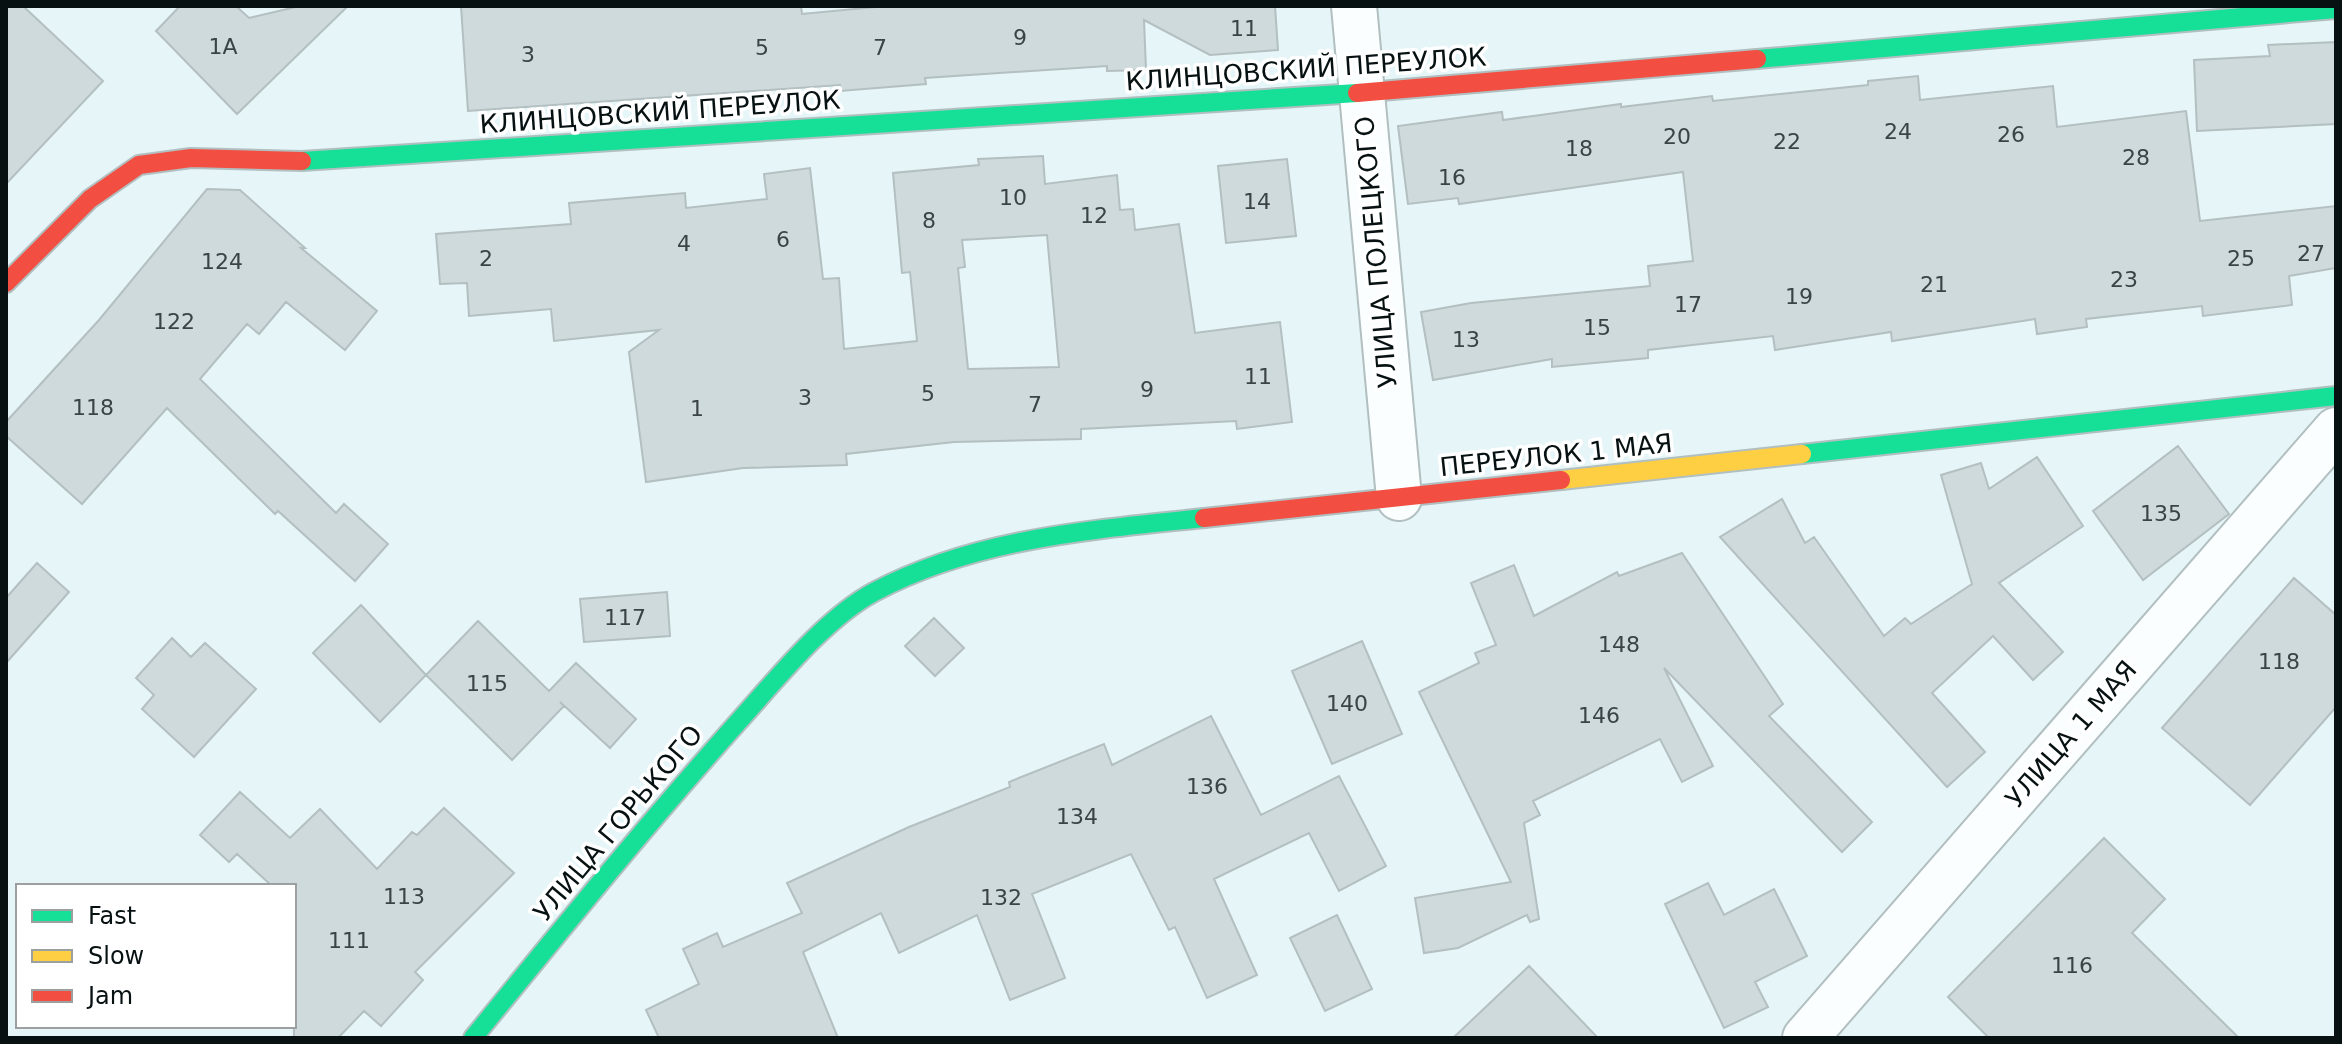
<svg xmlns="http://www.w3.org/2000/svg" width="2342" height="1044" viewBox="0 0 2342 1044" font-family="'DejaVu Sans',sans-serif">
<rect width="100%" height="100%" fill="#e6f5f7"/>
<path fill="#cfdadc" stroke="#b3bfc0" stroke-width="2" fill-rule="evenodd" d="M 6,6 L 23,6 L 103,81 L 6,184 Z
M 180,6 L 236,6 L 249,18 L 300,6 L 348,6 L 237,114 L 156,31 Z
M 461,6 L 801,6 L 802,14 L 886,6 L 1275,6 L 1278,50 L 1210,55 L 1144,20 L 1146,70 L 1107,71 L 1107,66 L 925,78 L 926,84 L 840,91 L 840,85 L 468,111 Z
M 2336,42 L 2336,124 L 2197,131 L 2194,60 L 2270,56 L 2268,45 Z
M 1918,76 L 1920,100 L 2053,86 L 2057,127 L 2186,111 L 2200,221 L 2336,206 L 2336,268 L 2289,276 L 2292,305 L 2203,316 L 2202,306 L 2086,319 L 2087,327 L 2037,334 L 2035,319 L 1892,341 L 1891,332 L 1775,350 L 1773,336 L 1648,350 L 1648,358 L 1552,367 L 1552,359 L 1433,380 L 1421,312 L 1471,303 L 1650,286 L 1648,266 L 1693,261 L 1683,172 L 1459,204 L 1458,198 L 1408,204 L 1398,126 L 1502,112 L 1503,120 L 1621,104 L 1621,107 L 1712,96 L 1713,101 L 1868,85 L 1868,81 Z
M 1043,156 L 1045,184 L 1117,175 L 1120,210 L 1133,209 L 1135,230 L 1179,224 L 1195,333 L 1280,322 L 1292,422 L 1237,429 L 1236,421 L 1081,429 L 1081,439 L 954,442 L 846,454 L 847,465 L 743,468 L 646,482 L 629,352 L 659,330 L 554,341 L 551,309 L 469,316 L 467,283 L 440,284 L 436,234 L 571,224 L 569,203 L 685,193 L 686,208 L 767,199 L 764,174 L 810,168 L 823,279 L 839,278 L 844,349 L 917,341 L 910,272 L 902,273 L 893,173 L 979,165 L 978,159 ZM 1047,235 L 1059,367 L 968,369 L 958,268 L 965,267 L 962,240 Z
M 1287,159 L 1296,236 L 1226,243 L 1218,166 Z
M 207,189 L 240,190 L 305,248 L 301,248 L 377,311 L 345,350 L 286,302 L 259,334 L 247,324 L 200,379 L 336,513 L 344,504 L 388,544 L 355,581 L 278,511 L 275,514 L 167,408 L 82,504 L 6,436 L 6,422 L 99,320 Z
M 2178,446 L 2229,514 L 2143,580 L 2093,511 Z
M 2037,457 L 2083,526 L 1999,583 L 2063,652 L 2033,680 L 1993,636 L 1932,693 L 1985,752 L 1947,787 L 1720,537 L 1782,499 L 1805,543 L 1814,537 L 1884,636 L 1905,618 L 1911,624 L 1972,584 L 1941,475 L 1981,463 L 1989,489 Z
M 1682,553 L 1783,704 L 1769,716 L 1872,822 L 1842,852 L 1664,668 L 1713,766 L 1682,782 L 1660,739 L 1533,801 L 1540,815 L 1524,823 L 1539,919 L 1530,922 L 1527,915 L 1458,948 L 1424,953 L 1415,898 L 1511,882 L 1419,692 L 1479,663 L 1475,653 L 1496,645 L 1471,583 L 1514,565 L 1534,616 L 1617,572 L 1619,576 Z
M 37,563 L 69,592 L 6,663 L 6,598 Z
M 2294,578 L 2336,615 L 2336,707 L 2250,805 L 2162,728 Z
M 667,592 L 670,636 L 584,642 L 580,599 Z
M 361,605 L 426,675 L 380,722 L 313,653 Z
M 934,618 L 964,648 L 935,676 L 905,646 Z
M 478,621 L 549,691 L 576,663 L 636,719 L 610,748 L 560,702 L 564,706 L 512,760 L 426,675 Z
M 172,638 L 191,657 L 205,643 L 256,689 L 194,757 L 142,709 L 154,695 L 136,678 Z
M 1362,641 L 1402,734 L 1332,764 L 1292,671 Z
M 1211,716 L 1261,815 L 1339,776 L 1386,866 L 1339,891 L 1309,833 L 1214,879 L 1257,975 L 1207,998 L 1175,927 L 1169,930 L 1131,854 L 1032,894 L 1065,978 L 1010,1000 L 977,915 L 899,953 L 881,913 L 803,952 L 838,1038 L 659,1038 L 646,1010 L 699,984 L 683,949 L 717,933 L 723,947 L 802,913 L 787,883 L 909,827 L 1010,787 L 1009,782 L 1104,744 L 1112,765 Z
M 240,792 L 290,838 L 320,809 L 377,869 L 412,832 L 417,835 L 444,808 L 514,873 L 415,972 L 423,980 L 381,1026 L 364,1011 L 338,1038 L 294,1038 L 294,886 L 272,886 L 237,854 L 229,862 L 200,835 Z
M 2104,838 L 2165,899 L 2132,933 L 2239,1038 L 1989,1038 L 1948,997 Z
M 1708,883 L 1724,915 L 1774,889 L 1807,956 L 1755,982 L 1768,1007 L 1724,1028 L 1665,904 Z
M 1337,915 L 1372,989 L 1325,1011 L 1290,938 Z
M 1529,966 L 1598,1038 L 1453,1038 Z"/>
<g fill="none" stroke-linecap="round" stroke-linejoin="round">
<g stroke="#b2bfc0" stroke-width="48">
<path id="street" d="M 1354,6 L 1399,498
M 1805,1038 L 2336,430"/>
</g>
<g stroke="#b2bfc0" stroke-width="22">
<path id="fast" d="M 1757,59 L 2336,9
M 302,161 L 1357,93
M 1802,454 L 2336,396
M 473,1038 C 560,931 647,824 738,722 C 776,680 824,619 874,592 C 976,538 1091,530 1204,518"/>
</g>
<g stroke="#b2bfc0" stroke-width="22">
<path id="slow" d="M 1561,480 L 1802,454"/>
</g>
<g stroke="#b2bfc0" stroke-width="22">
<path id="jam" d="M 1357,93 L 1757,59
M 6,283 L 90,199 L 139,165 L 191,158 L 302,161
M 1204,518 L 1561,480"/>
</g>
<use href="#street" stroke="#fbfefe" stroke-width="44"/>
<use href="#fast" stroke="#16e098" stroke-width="18"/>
<use href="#slow" stroke="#ffcf43" stroke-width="18"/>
<use href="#jam" stroke="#f24e42" stroke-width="18"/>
</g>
<g text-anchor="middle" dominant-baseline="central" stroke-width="7" stroke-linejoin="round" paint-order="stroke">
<g font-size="22" fill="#3a4446">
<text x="1244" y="28">11</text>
<text x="1020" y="37">9</text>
<text x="223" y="46">1А</text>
<text x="762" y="47">5</text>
<text x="880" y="47">7</text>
<text x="528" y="54">3</text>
<text x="1898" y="131">24</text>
<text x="2011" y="134">26</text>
<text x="1677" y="136">20</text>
<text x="1787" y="141">22</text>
<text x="1579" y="148">18</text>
<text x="2136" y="157">28</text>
<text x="1452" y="177">16</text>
<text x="1013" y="197">10</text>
<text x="1257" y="201">14</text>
<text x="1094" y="215">12</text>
<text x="929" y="220">8</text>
<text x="783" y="239">6</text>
<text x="684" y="243">4</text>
<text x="2311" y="253">27</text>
<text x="486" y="258">2</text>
<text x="2241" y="258">25</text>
<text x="222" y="261">124</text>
<text x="2124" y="279">23</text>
<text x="1934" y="284">21</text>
<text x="1799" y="296">19</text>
<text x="1688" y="304">17</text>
<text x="174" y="321">122</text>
<text x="1597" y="327">15</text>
<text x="1466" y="339">13</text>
<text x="1258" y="376">11</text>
<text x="1147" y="389">9</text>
<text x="928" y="393">5</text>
<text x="805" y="397">3</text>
<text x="1035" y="404">7</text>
<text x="93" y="407">118</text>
<text x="697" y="408">1</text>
<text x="2161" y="513">135</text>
<text x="625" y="617">117</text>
<text x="1619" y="644">148</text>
<text x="2279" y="661">118</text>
<text x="487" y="683">115</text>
<text x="1347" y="703">140</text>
<text x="1599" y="715">146</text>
<text x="1207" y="786">136</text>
<text x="1077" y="816">134</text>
<text x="404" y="896">113</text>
<text x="1001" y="897">132</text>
<text x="349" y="940">111</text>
<text x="2072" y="965">116</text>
</g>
<g font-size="26" fill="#071112" stroke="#fff">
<text transform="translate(1306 69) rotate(-4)">КЛИНЦОВСКИЙ ПЕРЕУЛОК</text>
<text transform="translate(660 112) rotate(-4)">КЛИНЦОВСКИЙ ПЕРЕУЛОК</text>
<text transform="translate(1376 252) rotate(-95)">УЛИЦА ПОЛЕЦКОГО</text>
<text transform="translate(1556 455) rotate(-6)">ПЕРЕУЛОК 1 МАЯ</text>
<text transform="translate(2071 734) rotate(-49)">УЛИЦА 1 МАЯ</text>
<text transform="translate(618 823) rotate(-50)">УЛИЦА ГОРЬКОГО</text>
</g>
</g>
<rect width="2342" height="1044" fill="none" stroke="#071112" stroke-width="16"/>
<rect x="16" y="884" width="280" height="144" fill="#ffffff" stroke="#9ca0a0" stroke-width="2"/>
<rect x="32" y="910" width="40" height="12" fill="#16e098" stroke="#9ca0a0" stroke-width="2"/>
<text x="88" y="924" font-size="24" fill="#071112">Fast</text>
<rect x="32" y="950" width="40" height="12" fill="#ffcf43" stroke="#9ca0a0" stroke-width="2"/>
<text x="88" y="964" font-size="24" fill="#071112">Slow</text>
<rect x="32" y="990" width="40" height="12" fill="#f24e42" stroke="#9ca0a0" stroke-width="2"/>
<text x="88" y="1004" font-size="24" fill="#071112">Jam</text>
</svg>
